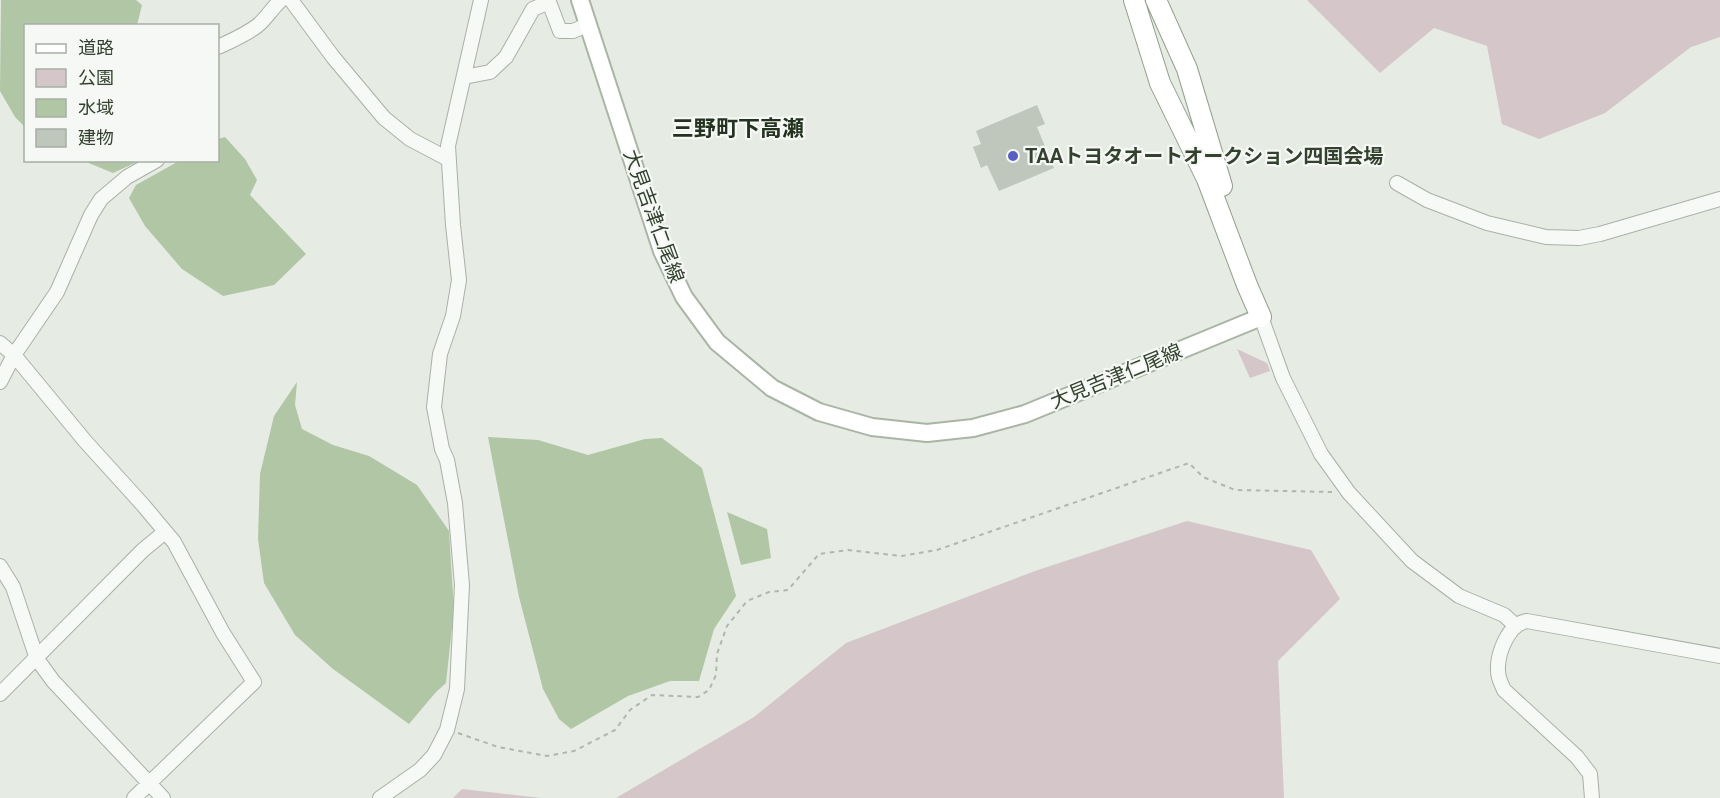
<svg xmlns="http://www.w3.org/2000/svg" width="1720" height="798" viewBox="0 0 1720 798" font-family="Roboto,'Noto Sans JP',sans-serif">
<rect width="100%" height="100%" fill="#e6ebe4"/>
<path fill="#d4c6c9" d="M 1307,0 L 1720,0 L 1720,37 L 1691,47 L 1605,113 L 1539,139 L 1502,124 L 1487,46 L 1434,28 L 1380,73 Z
M 1237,349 L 1267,363 L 1270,371 L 1250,378 Z
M 1187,521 L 1311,550 L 1340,599 L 1278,661 L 1284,798 L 616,798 L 754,717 L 846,643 L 1035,571 Z
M 462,789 L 542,798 L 453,798 Z"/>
<path fill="#b1c6a4" d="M 1,0 L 136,0 L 142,5 L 137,25 L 26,26 L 25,127 L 15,117 L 0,91 Z
M 225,137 L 245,159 L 257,180 L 250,195 L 306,254 L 274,285 L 223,296 L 182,269 L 145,226 L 129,198 L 136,185 L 179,161 L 218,160 L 218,139 Z
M 84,161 L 139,161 L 113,173 Z
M 297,382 L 295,405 L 302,429 L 333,445 L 369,456 L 417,485 L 449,531 L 454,609 L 446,683 L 436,692 L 409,724 L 333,669 L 295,635 L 264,583 L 258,539 L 260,474 L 274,416 Z
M 488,437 L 538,440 L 588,455 L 645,439 L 662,438 L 702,468 L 736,596 L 714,629 L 699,681 L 670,681 L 628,696 L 571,729 L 559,719 L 543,689 L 519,597 Z
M 727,512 L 767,529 L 771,558 L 741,565 Z"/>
<path fill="#bfc7bc" d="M 1037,105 L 1045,124 L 1037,127 L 1054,168 L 999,191 L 987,165 L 981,168 L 973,147 L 981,144 L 976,131 Z"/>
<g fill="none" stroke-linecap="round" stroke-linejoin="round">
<g stroke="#a9b1a6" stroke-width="16">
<path id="minor" d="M 291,0 L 333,57 L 384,118 L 410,139 L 448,159
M 218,47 C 231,41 245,35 257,26 C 266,19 272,8 281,0
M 464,77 L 490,72 L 506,57 L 533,9 L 549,2 L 560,31 L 573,31 L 587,25
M 1397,183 L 1427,200 L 1487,223 L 1546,237 L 1579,238 L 1600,234 L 1720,199
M 1261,317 L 1283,378 L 1321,454 L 1349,493 L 1412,561 L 1459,596 L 1504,615 L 1515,625
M 0,343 L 14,355 L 85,441 L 143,505 L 174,542 L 223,633 L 254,682 L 134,798
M 0,382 L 14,355 L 57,292 L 91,215 L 101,199 L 127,177 L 157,160
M 0,566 L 13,587 L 37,659 L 53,681 L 163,798
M 0,694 L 143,550 L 165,532
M 380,798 L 420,770 L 434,755 L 447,730 L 457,689 L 462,585 L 455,503 L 447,460 L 442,449 L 434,407 L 440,354 L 453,316 L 459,280 L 453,225 L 448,146 L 481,0
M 1592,798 L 1590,774 L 1577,757 L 1504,690 C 1501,683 1498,678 1498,671 C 1497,654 1508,624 1527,621 L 1720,656"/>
</g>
<g stroke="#aab5a5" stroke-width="20">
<path id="major" d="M 580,0 L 662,251 L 684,297 L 717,342 L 772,388 L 819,412 L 872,427 L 927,433 L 973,428 L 1025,414 L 1261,317"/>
</g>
<g stroke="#93a08d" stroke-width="22">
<path id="highway" d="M 1134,0 L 1160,83 L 1207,179 L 1247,285 L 1261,317
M 1156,0 L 1187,69 L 1222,186"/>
</g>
<path stroke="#b0b7af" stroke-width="2" stroke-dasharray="4.5 4.5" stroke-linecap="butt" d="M 458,733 L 498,747 L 547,756 L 574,751 L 615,730 L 630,710 L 652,695 L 698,697 L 709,690 L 716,675 L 717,654 L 727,626 L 747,601 L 769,592 L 788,590 L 819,554 L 848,550 L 902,556 L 937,550 L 1189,463 L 1203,477 L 1235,490 L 1332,492"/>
<use href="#minor" stroke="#f7f9f7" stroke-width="14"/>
<use href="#major" stroke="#fff" stroke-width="16"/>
<use href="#highway" stroke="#fff" stroke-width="20"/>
</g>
<circle fill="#585fc1" stroke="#f5f8f4" stroke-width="2" cx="1013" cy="156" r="6"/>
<g text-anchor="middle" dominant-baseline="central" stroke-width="4.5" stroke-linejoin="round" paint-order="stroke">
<g font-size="20" font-weight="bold" fill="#33412e" stroke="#f5f8f4" text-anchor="start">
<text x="1025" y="156">TAAトヨタオートオークション四国会場</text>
</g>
<g font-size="20" fill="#33412e" stroke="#f5f8f4">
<text transform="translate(654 216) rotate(70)">大見吉津仁尾線</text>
<text transform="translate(1116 376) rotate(-22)">大見吉津仁尾線</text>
</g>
<g font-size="22" font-weight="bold" fill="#243220" stroke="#f5f8f4">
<text x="738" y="128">三野町下高瀬</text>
</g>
</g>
<rect x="24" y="24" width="195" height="138" fill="#f5f8f4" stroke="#a7afa5" stroke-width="1.5"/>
<rect x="36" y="44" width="30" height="9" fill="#ffffff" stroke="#a7afa5" stroke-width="1.5"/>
<text x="78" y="54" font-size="18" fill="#33412e">道路</text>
<rect x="36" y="69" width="30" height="18" fill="#d4c6c9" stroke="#a7afa5" stroke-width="1.5"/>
<text x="78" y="84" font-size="18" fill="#33412e">公園</text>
<rect x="36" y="99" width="30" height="18" fill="#b1c6a4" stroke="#a7afa5" stroke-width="1.5"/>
<text x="78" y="114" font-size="18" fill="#33412e">水域</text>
<rect x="36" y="129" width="30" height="18" fill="#bfc7bc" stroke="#a7afa5" stroke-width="1.5"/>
<text x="78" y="144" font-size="18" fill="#33412e">建物</text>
</svg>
